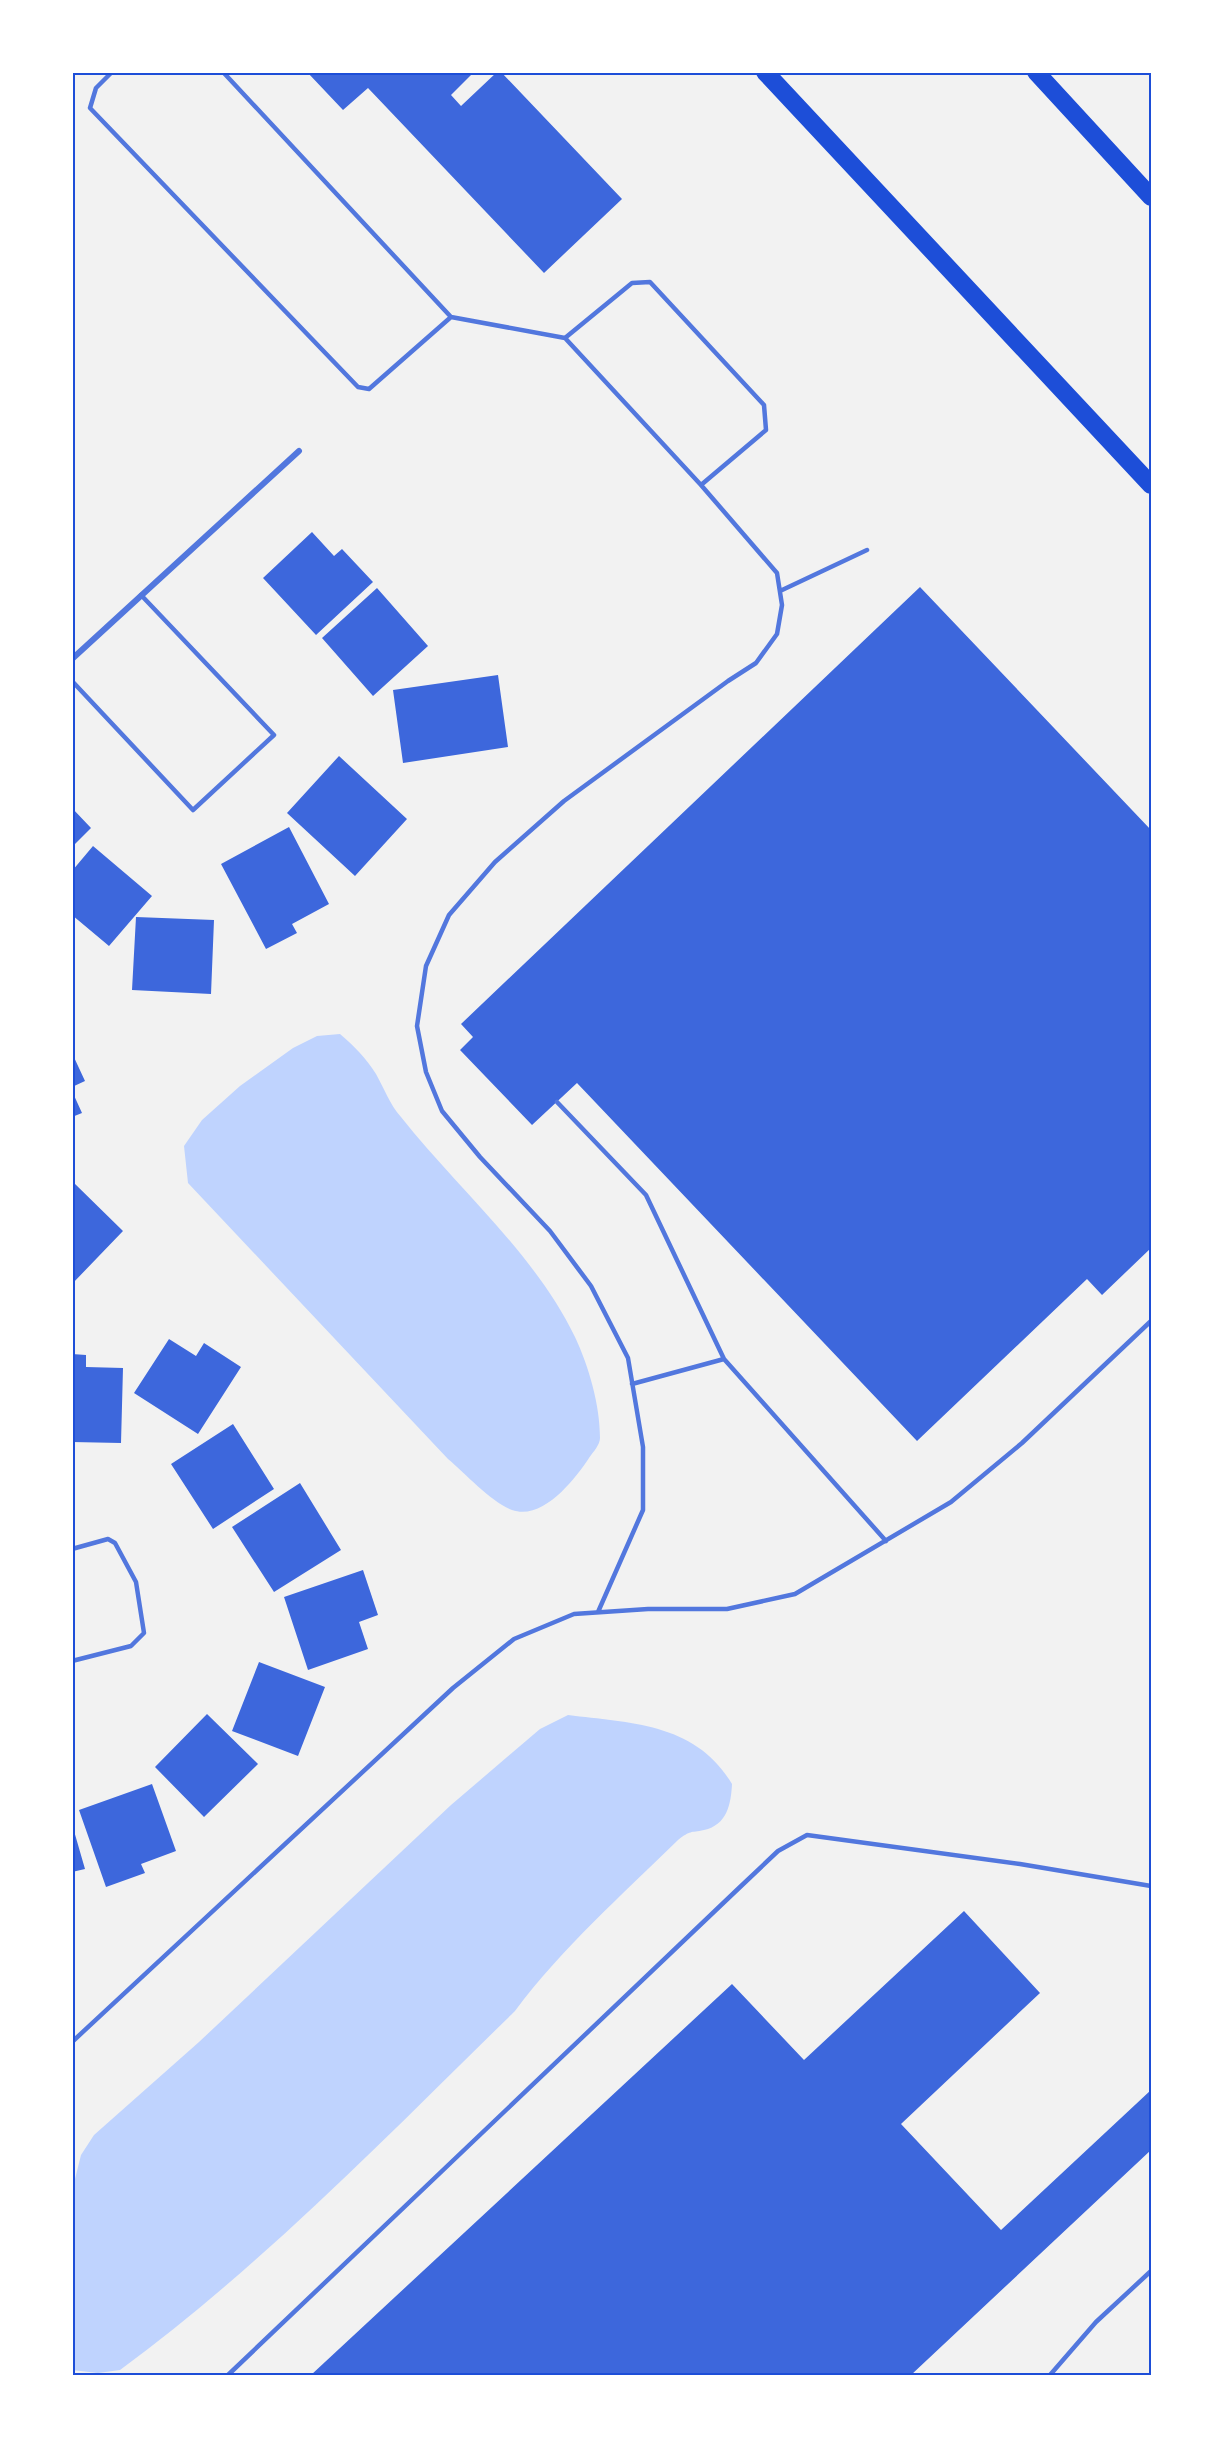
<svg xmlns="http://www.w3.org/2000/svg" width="1223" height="2447" viewBox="0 0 1223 2447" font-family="'DejaVu Sans',sans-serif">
<rect width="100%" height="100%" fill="#f2f2f2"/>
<path fill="#bfd3fe" d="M 340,1034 C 354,1046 366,1058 376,1074 C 384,1088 390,1105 401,1117 C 458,1189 535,1254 575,1337 C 589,1367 600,1405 600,1438 C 600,1445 593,1452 589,1458 C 575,1479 543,1521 512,1510 C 491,1502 466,1474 448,1459 L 188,1183 L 184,1146 L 202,1120 L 240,1086 L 293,1048 L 317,1036 Z
M 568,1715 C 631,1723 696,1723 732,1784 C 731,1804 727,1825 704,1830 C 690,1833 691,1830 678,1840 C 622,1895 562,1948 515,2011 C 388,2135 264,2264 120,2370 L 98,2373 L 72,2370 L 72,2191 L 81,2155 L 94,2135 L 199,2042 L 451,1805 L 540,1729 Z"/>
<path fill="#3d67dc" d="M 309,72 L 474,72 L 451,95 L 461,106 L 497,72 L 501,72 L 622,199 L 544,273 L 368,88 L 343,110 L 308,73 Z
M 312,532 L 334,556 L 342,549 L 373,582 L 316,635 L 263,578 Z
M 920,587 L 1151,830 L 1151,1248 L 1102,1295 L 1087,1279 L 917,1441 L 577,1083 L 532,1125 L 460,1050 L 473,1037 L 461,1024 Z
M 377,588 L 428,646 L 373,696 L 322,638 Z
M 498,675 L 508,747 L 403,763 L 393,690 Z
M 339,756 L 407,819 L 355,876 L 287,813 Z
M 72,808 L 91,828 L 72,847 Z
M 289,827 L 329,904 L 292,924 L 297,933 L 266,949 L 221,864 Z
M 93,846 L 152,896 L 109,946 L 72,915 L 72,871 Z
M 136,917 L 214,920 L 211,994 L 132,990 Z
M 72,1053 L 85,1081 L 72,1087 Z
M 72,1091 L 82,1113 L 72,1117 Z
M 72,1181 L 123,1231 L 72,1284 Z
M 169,1339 L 196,1356 L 204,1343 L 241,1367 L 198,1434 L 134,1393 Z
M 72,1354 L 86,1355 L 86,1367 L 123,1368 L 121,1443 L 72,1442 Z
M 233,1424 L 274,1489 L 213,1529 L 171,1464 Z
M 300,1483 L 341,1550 L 274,1592 L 232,1527 Z
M 363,1570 L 378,1615 L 359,1622 L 368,1649 L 308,1670 L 284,1597 Z
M 259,1662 L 325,1687 L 298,1756 L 232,1731 Z
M 207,1714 L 258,1764 L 204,1817 L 155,1767 Z
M 152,1784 L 176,1851 L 141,1864 L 145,1873 L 106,1887 L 79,1810 Z
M 72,1824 L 85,1869 L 72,1872 Z
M 964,1911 L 1040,1993 L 901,2124 L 1001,2230 L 1151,2090 L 1151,2150 L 911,2375 L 311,2375 L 732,1984 L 804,2060 Z"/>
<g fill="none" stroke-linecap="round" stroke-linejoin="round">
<path stroke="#5277de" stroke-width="4.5" d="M 112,72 L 96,88 L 90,108 L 358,387 L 369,389 L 451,317 L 565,338 L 632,283 L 650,282 L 764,405 L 766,430 L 701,485 L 565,338
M 223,72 L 451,317
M 780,591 L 867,550
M 72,681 L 193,810 L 274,735 L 141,595
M 557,1102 L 646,1195 L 724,1359
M 632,1384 L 724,1359 L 886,1541
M 72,1549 L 108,1539 L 115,1543 L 136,1582 L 144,1633 L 131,1646 L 72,1661
M 598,1612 L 643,1510 L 643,1447 L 628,1358 L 591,1286 L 550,1231 L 480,1157 L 442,1111 L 426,1072 L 417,1026 L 426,966 L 449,915 L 495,862 L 564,801 L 728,681 L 756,663 L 777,634 L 782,605 L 777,573 L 701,485
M 72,2042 L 453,1688 L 514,1639 L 574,1614 L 648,1609 L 727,1609 L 795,1594 L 951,1502 L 1022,1443 L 1151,1321
M 228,2375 L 739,1888 L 778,1851 L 807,1835 L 1020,1864 L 1151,1886
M 1050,2375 L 1096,2322 L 1151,2271"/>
<path stroke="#5277de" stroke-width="6" d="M 72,659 L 299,451"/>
<path stroke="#1d4ed8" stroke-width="18" d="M 765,72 L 1151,485
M 1036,72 L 1151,197"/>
</g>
<rect width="1223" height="2447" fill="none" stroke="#ffffff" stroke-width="147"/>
<rect x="74" y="74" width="1076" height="2300" fill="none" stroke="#1d4ed8" stroke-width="2"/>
</svg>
